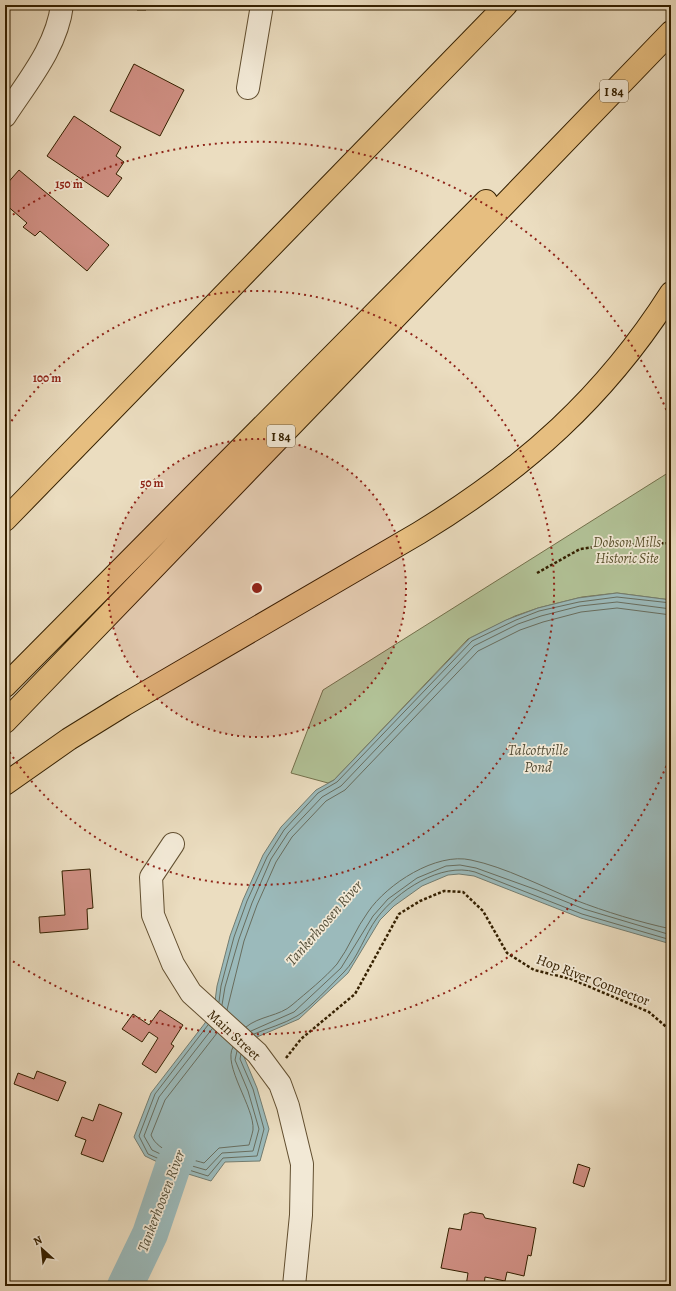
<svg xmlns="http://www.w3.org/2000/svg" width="676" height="1291" viewBox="0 0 676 1291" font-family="Alegreya,serif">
<rect width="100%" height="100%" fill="#ebddc0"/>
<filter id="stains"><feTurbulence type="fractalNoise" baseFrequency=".005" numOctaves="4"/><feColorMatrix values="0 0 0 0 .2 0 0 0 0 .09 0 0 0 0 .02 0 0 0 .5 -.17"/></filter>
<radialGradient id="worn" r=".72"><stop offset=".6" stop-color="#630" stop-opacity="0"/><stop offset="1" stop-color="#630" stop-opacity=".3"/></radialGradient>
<path fill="#b2c297" stroke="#74714c" d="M 671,471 L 671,600 L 617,593 L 582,597 L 538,608 L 515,616 L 468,639 L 334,780 L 328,783 L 291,773 L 323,690 Z"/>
<path fill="#9bbabb" stroke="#727c70" d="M 617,593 L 671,600 L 671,944 L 581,918 L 474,876 L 459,874 L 448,875 L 422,886 L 394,906 L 380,920 L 348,973 L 299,1019 L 257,1037 L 244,1057 L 257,1088 L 269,1129 L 260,1161 L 225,1162 L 211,1181 L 172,1169 L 145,1156 L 134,1137 L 151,1093 L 205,1023 L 215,1001 L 217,986 L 230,936 L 243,900 L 263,855 L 281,827 L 316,790 L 334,780 L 470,638 L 506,620 L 538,608 L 578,598 Z"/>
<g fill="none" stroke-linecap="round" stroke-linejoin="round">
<path stroke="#686d5e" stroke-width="1" d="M 219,1002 L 221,986 L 234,937 L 247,901 L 267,857 L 284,830 L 318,793 L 337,782 L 472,641 L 516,620 L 539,611 L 579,602 L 617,597 L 671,603
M 222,1005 L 225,987 L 239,939 L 252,903 L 271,859 L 288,833 L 322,797 L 341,786 L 474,646 L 518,624 L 541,616 L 580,606 L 617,602 L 671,609
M 227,1010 L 244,941 L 257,905 L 276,862 L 292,837 L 326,801 L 345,790 L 478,651 L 520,630 L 543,622 L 581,612 L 617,608 L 671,615
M 208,1025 L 155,1094 L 139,1136 L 148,1154 L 173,1165 L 208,1176 L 223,1158 L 257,1156 L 264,1129 L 253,1089 L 240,1059 L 241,1054
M 246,1027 C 259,1016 280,1016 292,1005 C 306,993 325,978 337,964 C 349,948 356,928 368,912 C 387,884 436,852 471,860 C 505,867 543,887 575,900 C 606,912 639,922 671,929
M 212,1029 L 159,1097 L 144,1136 L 152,1150 L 175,1161 L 206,1170 L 222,1153 L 253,1151 L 259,1129 L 248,1091 L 235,1060 L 237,1051
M 251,1031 L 294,1012 L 341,968 L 373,916 L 388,899 L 417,878 L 446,866 L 460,865 L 476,868 L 537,890 L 584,909 L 671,935
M 217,1033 L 165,1100 L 151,1135 C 158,1153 187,1158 204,1163 L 219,1148 L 249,1145 C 250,1141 252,1135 253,1130 C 255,1108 222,1065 233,1047
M 254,1034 C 268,1028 284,1024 297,1016 C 309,1009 332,984 344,972 C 358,958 365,934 377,918 C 397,891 441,862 475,872 L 582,914 L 671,940"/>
<path stroke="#9bbabb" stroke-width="36" d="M 125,1286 L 150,1234 L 172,1169 L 193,1124"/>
</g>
<path fill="#cf8f83" stroke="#352000" d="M 137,5 L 163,5 L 163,7 L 146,6 L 146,10 L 137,10 Z
M 134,64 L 184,90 L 160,136 L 110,111 Z
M 74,116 L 121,147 L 116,156 L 124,162 L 116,174 L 122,178 L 108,197 L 47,156 Z
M 19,170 L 109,245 L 87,271 L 40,231 L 35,236 L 23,227 L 27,223 L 5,204 L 5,186 Z
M 90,869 L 93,908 L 87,909 L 88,929 L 40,933 L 39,917 L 65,915 L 62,871 Z
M 160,1010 L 183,1025 L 171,1044 L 174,1046 L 156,1073 L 142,1064 L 158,1038 L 149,1032 L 142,1042 L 122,1029 L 133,1014 L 149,1025 Z
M 37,1071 L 66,1082 L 58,1101 L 14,1084 L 18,1073 L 34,1079 Z
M 99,1104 L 122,1113 L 103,1162 L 81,1154 L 86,1140 L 75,1136 L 82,1117 L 93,1121 Z
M 578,1164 L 590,1168 L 584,1187 L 573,1183 Z
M 471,1212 L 483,1214 L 485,1218 L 536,1228 L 531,1256 L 528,1255 L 524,1276 L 507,1272 L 505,1281 L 485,1277 L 484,1286 L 466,1286 L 468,1273 L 441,1268 L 449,1228 L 461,1230 L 464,1214 L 467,1214 Z"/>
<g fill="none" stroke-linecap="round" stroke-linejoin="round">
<g stroke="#624f30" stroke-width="24">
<path id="minor" d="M 248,88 L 262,5
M 5,116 C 27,82 57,47 62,5
M 173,844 L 151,877 L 153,915 L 173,964 L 191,993 L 257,1053 L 280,1084 L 288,1106 L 302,1164 L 301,1215 L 294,1286"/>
</g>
<g stroke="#352000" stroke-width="24">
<path id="highway" d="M 5,520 L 506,5
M 5,686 L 486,201
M 5,722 L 671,32
M 5,784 L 69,739 L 124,705 L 419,533 C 524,469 605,397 671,293"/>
</g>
<path stroke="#352000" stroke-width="2.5" stroke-dasharray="3 2" stroke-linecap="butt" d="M 537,573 L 580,549 L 609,545 L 671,543
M 286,1058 L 301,1039 L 355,994 L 399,914 L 420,901 L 444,891 L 463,892 L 483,911 L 507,953 L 534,970 L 571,979 L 649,1012 L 671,1031"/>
<use href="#minor" stroke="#f2e9d6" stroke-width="22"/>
<use href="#highway" stroke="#e6be80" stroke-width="22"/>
</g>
<circle cx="257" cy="588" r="149" fill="#8f2418" fill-opacity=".12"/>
<g fill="none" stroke="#8f2418" stroke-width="2" stroke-dasharray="2 4">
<circle cx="257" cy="588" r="149"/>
<path d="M5 431A297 297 0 1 1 5 745"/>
<path d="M671 755A446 446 0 0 1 8 958M8 218A446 446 0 0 1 671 421"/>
</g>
<g text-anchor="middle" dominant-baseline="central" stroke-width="3.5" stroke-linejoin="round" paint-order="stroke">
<g fill="#f2e9d6" stroke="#6e5c40" stroke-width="1">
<rect x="600" y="80" width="28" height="22" rx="3"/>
<rect x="267" y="425" width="28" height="22" rx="3"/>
</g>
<g font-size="13" font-weight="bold" fill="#352000">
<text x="614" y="91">I 84</text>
<text x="281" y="436">I 84</text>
</g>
<g font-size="14" font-style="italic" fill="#5a512d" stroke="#f2e9d6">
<text x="627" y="542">Dobson Mills<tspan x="627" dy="16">Historic Site</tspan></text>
</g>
<g font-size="14" fill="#352000" stroke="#f2e9d6">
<text transform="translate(593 980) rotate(21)">Hop River Connector</text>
<text transform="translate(234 1035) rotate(43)">Main Street</text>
</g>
<g font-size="15" font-style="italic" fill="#544e38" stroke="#f2e9d6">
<text x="538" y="750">Talcottville<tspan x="538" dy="17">Pond</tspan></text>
<text transform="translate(324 923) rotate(-49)">Tankerhoosen River</text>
<text transform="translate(161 1201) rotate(-69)">Tankerhoosen River</text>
</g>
</g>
<circle cx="257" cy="588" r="6" fill="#8f2418" stroke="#f2e9d6" stroke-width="2"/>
<g font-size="12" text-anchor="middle" font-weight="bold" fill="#8f2418" stroke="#f2e9d6" stroke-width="3.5" stroke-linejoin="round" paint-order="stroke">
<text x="69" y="188">150 m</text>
<text x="47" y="382">100 m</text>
<text x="152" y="487">50 m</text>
</g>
<rect width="676" height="1291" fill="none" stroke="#ebddc0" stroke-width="20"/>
<rect x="6" y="6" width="664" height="1279" fill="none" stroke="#352000" stroke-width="2"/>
<rect x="10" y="10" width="656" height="1271" fill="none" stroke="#352000"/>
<g transform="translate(42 1249) rotate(333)" stroke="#f2e9d6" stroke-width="3" paint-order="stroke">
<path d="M0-3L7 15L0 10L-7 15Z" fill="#352000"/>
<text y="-6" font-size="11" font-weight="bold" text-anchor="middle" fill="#352000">N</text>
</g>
<rect width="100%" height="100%" filter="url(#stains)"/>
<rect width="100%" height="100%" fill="url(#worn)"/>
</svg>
